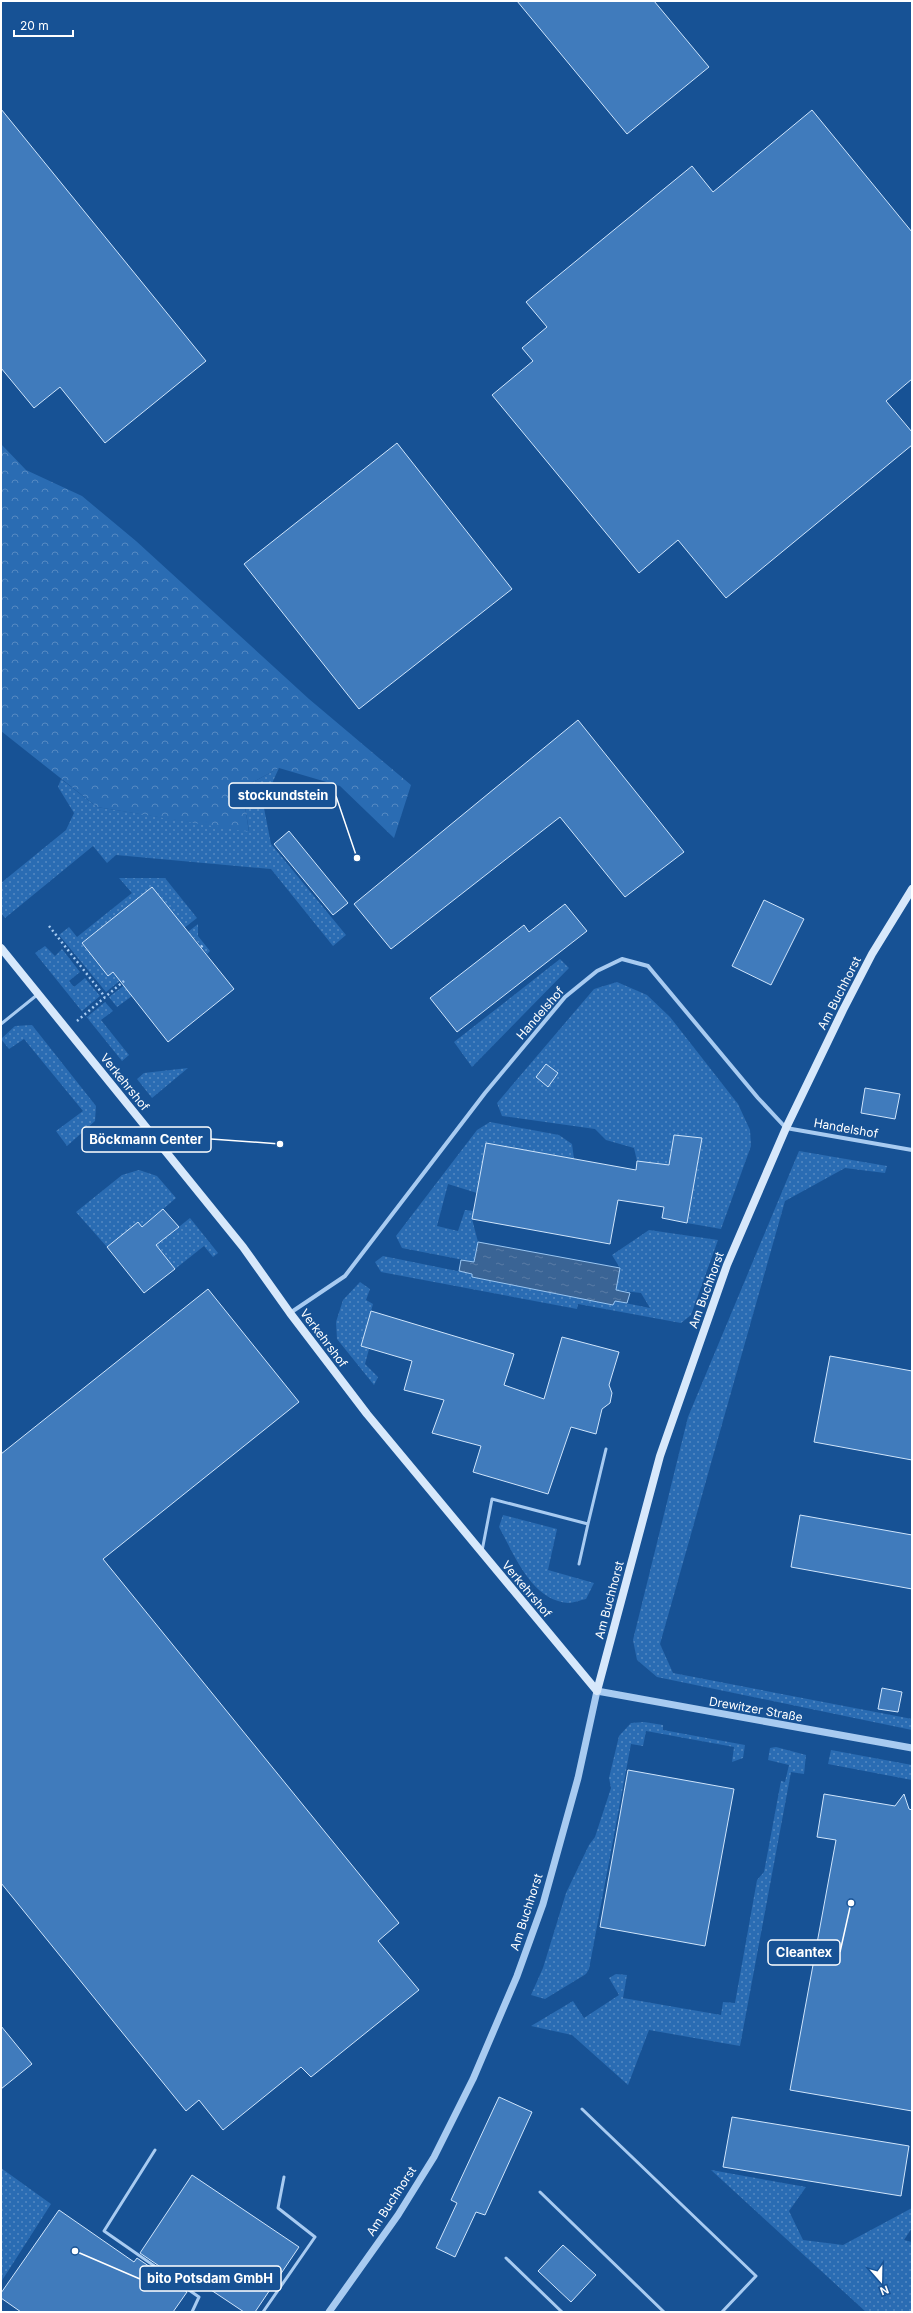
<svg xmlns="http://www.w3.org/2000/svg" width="913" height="2313" viewBox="0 0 913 2313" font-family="Inter,sans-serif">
<defs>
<pattern id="grass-dots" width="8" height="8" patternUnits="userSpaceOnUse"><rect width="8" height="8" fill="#2a6cb3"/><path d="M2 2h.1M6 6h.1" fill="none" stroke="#5589c2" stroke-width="1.8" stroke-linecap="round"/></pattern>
<pattern id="forest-crowns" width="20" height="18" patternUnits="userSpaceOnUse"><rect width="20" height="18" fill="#2a6cb3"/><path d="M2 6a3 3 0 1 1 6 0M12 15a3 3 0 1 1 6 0" fill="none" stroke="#5589c2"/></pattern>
<pattern id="water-ripples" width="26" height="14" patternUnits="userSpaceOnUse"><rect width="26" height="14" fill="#3a6495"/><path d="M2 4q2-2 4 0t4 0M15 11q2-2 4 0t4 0" fill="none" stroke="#587ba5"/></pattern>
</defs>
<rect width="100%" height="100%" fill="#175295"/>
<path fill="url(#grass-dots)" d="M 279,768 L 263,803 L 271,844 L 346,935 L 333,946 L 271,869 L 116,855 L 107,863 L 93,846 L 5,918 L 1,913 L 1,883 L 66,830 L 74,813 L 58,787 L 61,779 L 97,807 L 249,831 L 242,788 Z
M 119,878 L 165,878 L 197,918 L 152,953 L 152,888 L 82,943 L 108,975 L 122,965 L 122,979 L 106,992 L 59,935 L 69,927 L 77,937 L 132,893 Z
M 198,924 L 198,936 L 210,951 L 207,954 L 194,938 L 156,968 L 156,957 Z
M 45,946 L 55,956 L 62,949 L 80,972 L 69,981 L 74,987 L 85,978 L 100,996 L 82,1011 L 87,1017 L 105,1002 L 113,1011 L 101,1020 L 129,1055 L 122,1061 L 35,953 Z
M 560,959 L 569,968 L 472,1067 L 454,1042 Z
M 617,982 L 647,995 L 670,1017 L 738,1104 L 750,1130 L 751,1146 L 721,1229 L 687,1223 L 702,1138 L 674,1135 L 669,1165 L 637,1161 L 634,1148 L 606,1140 L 595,1129 L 502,1116 L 497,1103 L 594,989 Z
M 126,984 L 138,984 L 129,992 L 132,996 L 117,1007 L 109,997 Z
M 32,1025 L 96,1106 L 95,1121 L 67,1146 L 56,1131 L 83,1111 L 24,1039 L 9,1049 L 1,1039 L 15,1026 Z
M 188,1068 L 152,1098 L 137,1079 L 144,1073 Z
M 490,1122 L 559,1135 L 572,1144 L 574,1159 L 486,1143 L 477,1193 L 448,1184 L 437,1226 L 458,1231 L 465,1210 L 474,1211 L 472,1219 L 478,1242 L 474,1262 L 402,1248 L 396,1236 L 477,1130 Z
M 799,1151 L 887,1166 L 885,1173 L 845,1168 L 785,1201 L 660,1644 L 673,1673 L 912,1719 L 912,1730 L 657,1677 L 637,1660 L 633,1640 L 688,1417 Z
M 139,1170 L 157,1176 L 176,1198 L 149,1221 L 165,1238 L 190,1218 L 218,1253 L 213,1257 L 204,1246 L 175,1269 L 138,1222 L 107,1247 L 76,1212 L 122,1175 Z
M 649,1230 L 718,1240 L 691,1315 L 681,1323 L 578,1304 L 577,1309 L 381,1272 L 375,1262 L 383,1256 L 472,1274 L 472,1277 L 613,1305 L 615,1301 L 650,1308 L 641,1293 L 616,1290 L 620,1268 L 612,1255 Z
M 360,1282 L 370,1289 L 366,1300 L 373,1304 L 361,1346 L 369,1349 L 365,1364 L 378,1377 L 374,1385 L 337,1339 L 336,1322 L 343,1300 Z
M 503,1515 L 557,1529 L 548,1570 L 594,1583 L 586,1599 C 581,1600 573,1603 568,1603 C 531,1600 514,1554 499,1527 Z
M 644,1722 L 663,1725 L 663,1730 L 745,1745 L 743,1758 L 732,1762 L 734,1747 L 646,1731 L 643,1746 L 631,1744 L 589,1969 L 586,1974 L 545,1999 L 531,1995 L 543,1968 L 566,1893 L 589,1845 L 595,1837 L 611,1788 L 609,1778 L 619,1736 L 631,1723 Z
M 776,1747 L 806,1755 L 804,1774 L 791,1772 L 740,2046 L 649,2030 L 628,2085 L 572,2035 L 531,2026 L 573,2001 L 584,2018 L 619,1995 L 609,1978 L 616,1974 L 627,1975 L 623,1998 L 721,2015 L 723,2002 L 735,2003 L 757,1880 L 764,1872 L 781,1781 L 785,1782 L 789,1765 L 768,1760 L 770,1748 Z
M 831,1750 L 912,1765 L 912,1780 L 828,1764 Z
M 1,2168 L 51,2204 L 1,2282 Z
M 711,2170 L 806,2187 L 789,2211 L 803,2240 L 843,2245 L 912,2208 L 912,2228 L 904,2240 L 912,2242 L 912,2312 L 866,2312 Z"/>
<path fill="url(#forest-crowns)" d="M 1,444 L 26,470 L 82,496 L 136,541 L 309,699 L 411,785 L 394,838 L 340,786 L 279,768 L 242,788 L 249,832 L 97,807 L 1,731 Z"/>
<path fill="url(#water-ripples)" stroke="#9bc7f3" d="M 478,1242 L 620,1268 L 616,1290 L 630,1293 L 627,1303 L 615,1301 L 613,1305 L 472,1277 L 472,1274 L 459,1271 L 461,1260 L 474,1262 Z"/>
<path fill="#407bbc" stroke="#cfe5fc" d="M 517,1 L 654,1 L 709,67 L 627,134 Z
M 1,109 L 206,361 L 105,443 L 60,387 L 34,408 L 1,368 Z
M 812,110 L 912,232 L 912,379 L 886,401 L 912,432 L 912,445 L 726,598 L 678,540 L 639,573 L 492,395 L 533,361 L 522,348 L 547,327 L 526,302 L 692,166 L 713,192 Z
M 397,443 L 512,589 L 359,709 L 244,564 Z
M 578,720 L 684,852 L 625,897 L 560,817 L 391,949 L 354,904 Z
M 289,831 L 348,903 L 333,915 L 274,844 Z
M 152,887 L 234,989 L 168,1042 L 113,972 L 108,976 L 82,943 Z
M 764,900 L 804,919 L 771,985 L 732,966 Z
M 565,904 L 587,931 L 457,1032 L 430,998 L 524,925 L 529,932 Z
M 546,1064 L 558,1073 L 548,1087 L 536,1077 Z
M 865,1088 L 900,1094 L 895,1119 L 861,1113 Z
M 674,1135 L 702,1138 L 687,1223 L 662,1218 L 664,1207 L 618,1200 L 610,1244 L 472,1219 L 486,1143 L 636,1170 L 637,1161 L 669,1165 Z
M 163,1209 L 179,1227 L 156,1245 L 175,1269 L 144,1293 L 107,1247 L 138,1222 L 142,1227 Z
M 208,1289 L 299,1402 L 103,1559 L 399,1923 L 378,1941 L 419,1990 L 311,2077 L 301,2067 L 223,2130 L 199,2100 L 186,2111 L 1,1883 L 1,1454 Z
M 371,1311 L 514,1354 L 504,1385 L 544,1399 L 562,1337 L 619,1352 L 609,1385 L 612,1393 L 610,1403 L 602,1409 L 596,1434 L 571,1427 L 548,1494 L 473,1472 L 481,1446 L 432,1433 L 444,1400 L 404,1390 L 412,1361 L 361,1346 Z
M 830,1356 L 912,1371 L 912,1460 L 814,1442 Z
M 800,1515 L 912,1535 L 912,1589 L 791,1567 Z
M 882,1688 L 902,1692 L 898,1712 L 878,1709 Z
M 628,1770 L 734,1789 L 705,1946 L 600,1927 Z
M 824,1794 L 895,1806 L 904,1794 L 909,1809 L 912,1810 L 912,2111 L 790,2090 L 836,1840 L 817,1837 Z
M 1,2026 L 32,2064 L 1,2089 Z
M 499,2097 L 532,2112 L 485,2215 L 476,2212 L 455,2257 L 436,2248 L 457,2203 L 451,2200 Z
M 732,2117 L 909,2146 L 901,2196 L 723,2167 Z
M 192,2175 L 299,2247 L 255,2312 L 244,2312 L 196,2280 L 190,2287 L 140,2253 Z
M 59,2210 L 134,2262 L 137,2258 L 187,2292 L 173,2312 L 21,2312 L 1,2298 L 1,2293 Z
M 563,2245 L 596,2275 L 571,2302 L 538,2271 Z"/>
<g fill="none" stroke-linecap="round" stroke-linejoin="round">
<path stroke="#a8cbf1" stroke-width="2.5" stroke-dasharray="2 3" stroke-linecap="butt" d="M 49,926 L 105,997
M 201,947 L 204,944
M 77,1021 L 124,981"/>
<path stroke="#a8cbf1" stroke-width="3" d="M 1,1024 L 37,995
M 588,1524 L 606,1449
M 482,1551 L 492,1499 L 588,1524 L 579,1564
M 582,2109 L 756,2276 L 722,2312
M 155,2150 L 104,2231 L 199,2297 L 192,2312
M 540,2192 L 664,2312
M 506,2258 L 562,2312
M 263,2312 L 315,2237 L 278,2208 L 284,2177"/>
<path stroke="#a8cbf1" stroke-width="4" d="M 290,1313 L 345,1276 L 485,1093 L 565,997 L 597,971 L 622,959 L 648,966 L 758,1098 L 786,1128 L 912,1150"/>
<path stroke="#a8cbf1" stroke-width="7" d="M 329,2312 L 398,2215 L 434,2157 L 473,2079 L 517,1976 L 543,1904 L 578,1778 L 597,1691 L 912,1748"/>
<path stroke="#d7e8fb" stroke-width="8" d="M 1,948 L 243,1247 L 290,1313 L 367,1414 L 597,1691
M 597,1691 L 660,1456 L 727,1265 L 786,1128 L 843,1010 L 872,954 L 912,889"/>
</g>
<g text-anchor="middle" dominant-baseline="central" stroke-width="3" stroke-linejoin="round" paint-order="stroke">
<g font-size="12" fill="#fff" stroke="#175295">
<text transform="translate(839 993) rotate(-63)">Am Buchhorst</text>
<text transform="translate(540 1013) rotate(-49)">Handelshof</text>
<text transform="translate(125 1082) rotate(51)">Verkehrshof</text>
<text transform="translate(846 1128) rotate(10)">Handelshof</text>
<text transform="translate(706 1290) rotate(-70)">Am Buchhorst</text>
<text transform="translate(324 1338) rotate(53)">Verkehrshof</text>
<text transform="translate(527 1589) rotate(50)">Verkehrshof</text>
<text transform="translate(609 1600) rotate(-75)">Am Buchhorst</text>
<text transform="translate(756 1709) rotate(10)">Drewitzer Straße</text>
<text transform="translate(526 1912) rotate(-72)">Am Buchhorst</text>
<text transform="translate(391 2201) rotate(-57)">Am Buchhorst</text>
</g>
</g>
<path fill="none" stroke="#fff" stroke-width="1.5" d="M357 858L336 796M280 1144L211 1139M851 1903L840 1952M75 2251L140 2279"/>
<g fill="#fff" stroke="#175295" stroke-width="1.5">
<circle cx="357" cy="858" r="4"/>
<circle cx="280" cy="1144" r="4"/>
<circle cx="851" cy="1903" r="4"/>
<circle cx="75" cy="2251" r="4"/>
</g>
<g fill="#175295" stroke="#fff" stroke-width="1.5">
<rect x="229" y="783" width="107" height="25" rx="4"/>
<rect x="82" y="1127" width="129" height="25" rx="4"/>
<rect x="768" y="1940" width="72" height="25" rx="4"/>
<rect x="140" y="2266" width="141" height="25" rx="4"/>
</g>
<g font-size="13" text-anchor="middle" font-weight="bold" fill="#fff">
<text x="283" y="800">stockundstein</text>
<text x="146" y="1144">Böckmann Center</text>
<text x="804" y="1957">Cleantex</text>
<text x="210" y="2283">bito Potsdam GmbH</text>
</g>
<rect width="913" height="2313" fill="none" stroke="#ffffff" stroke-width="4"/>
<g transform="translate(881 2281) rotate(160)" stroke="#175295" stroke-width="3" paint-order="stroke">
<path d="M0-3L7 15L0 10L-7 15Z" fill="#ffffff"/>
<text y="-6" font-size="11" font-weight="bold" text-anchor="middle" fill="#ffffff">N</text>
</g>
<path d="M14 30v6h59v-6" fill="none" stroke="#ffffff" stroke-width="2"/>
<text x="20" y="30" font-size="12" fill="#ffffff" stroke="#175295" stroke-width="3" paint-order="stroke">20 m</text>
</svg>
